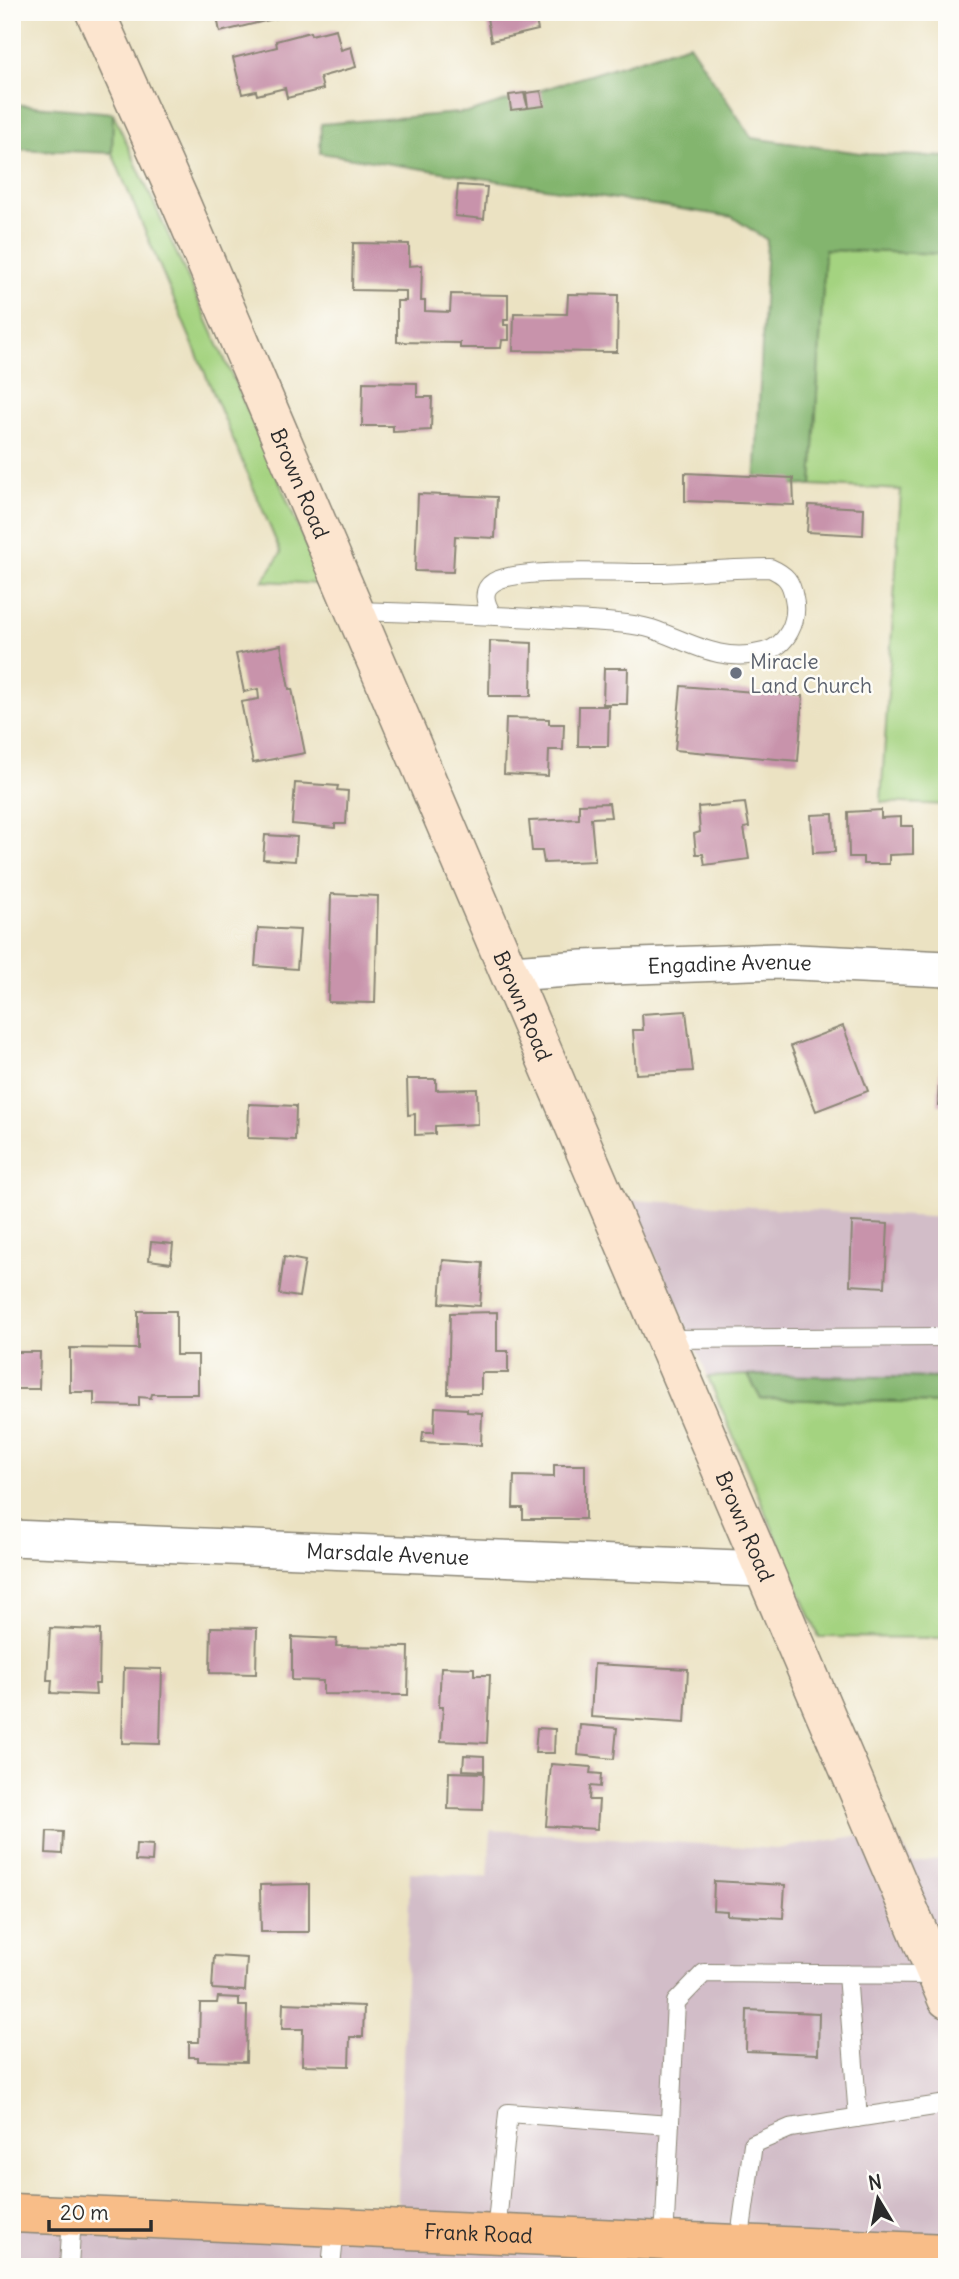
<svg xmlns="http://www.w3.org/2000/svg" width="959" height="2279" viewBox="0 0 959 2279" font-family="Delius,sans-serif">
<rect width="100%" height="100%" fill="#fdfcf7"/>
<filter id="ink" filterUnits="userSpaceOnUse"><feTurbulence type="fractalNoise" baseFrequency=".0143" numOctaves="2"/><feDisplacementMap in="SourceGraphic" scale="14" xChannelSelector="R" yChannelSelector="G"/><feConvolveMatrix kernelMatrix="1 2 1 2 8 2 1 2 1" color-interpolation-filters="sRGB"/></filter>
<filter id="wash" filterUnits="userSpaceOnUse"><feTurbulence type="fractalNoise" baseFrequency=".00686" numOctaves="4" result="noise"/><feDisplacementMap in="SourceGraphic" scale="28" xChannelSelector="R" yChannelSelector="G"/><feGaussianBlur stdDeviation="1.57" result="paint"/><feColorMatrix in="noise" values="0 0 0 0 0 0 0 0 0 0 0 0 0 0 0 0 0 1.4 0 .05"/><feComposite in="paint" operator="in"/></filter>
<g filter="url(#wash)">
<rect width="100%" height="100%" fill="#ebe2c2"/>
<path fill="#d2bdc8" d="M 631,1200 L 947,1218 L 947,1378 L 748,1375 L 708,1377 Z
M 491,1830 L 776,1849 L 893,1830 L 913,1863 L 947,1858 L 947,2267 L 12,2267 L 12,2206 L 397,2220 L 410,1872 L 488,1877 Z"/>
<path fill="#a4d380" stroke="#687f56" stroke-width="2" d="M 113,113 L 272,464 L 322,584 L 263,581 L 281,553 L 112,153 Z
M 825,250 L 947,254 L 947,805 L 881,802 L 901,490 L 812,485 Z
M 748,1375 L 761,1399 L 947,1403 L 947,1638 L 819,1637 L 708,1377 Z"/>
<path fill="#83b56e" stroke="#57704c" stroke-width="2" d="M 689,44 L 752,138 L 868,154 L 947,157 L 947,254 L 825,250 L 812,485 L 755,487 L 767,240 L 732,217 L 320,153 L 321,124 L 471,112 Z
M 12,104 L 113,113 L 112,153 L 12,149 Z
M 748,1375 L 947,1378 L 947,1403 L 761,1399 Z"/>
<g id="blocks">
<path fill="#c893ab" d="M 216,12 L 275,12 L 277,18 L 220,32 Z
M 486,12 L 534,12 L 538,30 L 491,41 Z
M 336,29 L 341,50 L 351,47 L 356,67 L 320,77 L 323,89 L 287,98 L 285,88 L 257,95 L 256,91 L 242,94 L 233,58 L 277,47 L 276,41 L 310,32 L 311,35 Z
M 541,91 L 544,106 L 528,108 L 526,93 Z
M 524,93 L 528,108 L 511,110 L 509,95 Z
M 458,185 L 487,187 L 484,219 L 455,216 Z
M 353,243 L 409,244 L 409,266 L 422,265 L 421,301 L 425,301 L 425,311 L 450,312 L 451,294 L 508,295 L 508,320 L 504,320 L 504,325 L 509,325 L 509,340 L 502,340 L 501,348 L 460,348 L 460,343 L 397,342 L 397,301 L 406,301 L 406,291 L 352,290 Z
M 568,294 L 618,295 L 617,352 L 513,351 L 514,313 L 567,314 Z
M 363,382 L 417,383 L 417,397 L 432,397 L 431,430 L 393,432 L 393,426 L 362,426 Z
M 685,473 L 793,478 L 794,505 L 685,501 Z
M 418,494 L 497,497 L 495,538 L 455,536 L 453,572 L 415,571 Z
M 809,505 L 864,508 L 863,535 L 807,532 Z
M 490,641 L 532,643 L 531,696 L 489,696 Z
M 281,645 L 289,689 L 292,689 L 305,753 L 253,763 L 241,702 L 259,699 L 258,689 L 244,692 L 236,654 Z
M 604,668 L 628,668 L 627,704 L 603,704 Z
M 681,686 L 803,696 L 798,761 L 675,750 Z
M 579,706 L 609,706 L 608,746 L 578,746 Z
M 506,718 L 549,719 L 549,724 L 564,724 L 563,750 L 549,750 L 548,776 L 504,774 Z
M 295,783 L 338,786 L 337,790 L 348,791 L 346,824 L 335,824 L 335,828 L 292,824 Z
M 609,803 L 611,817 L 591,818 L 595,861 L 544,863 L 542,851 L 532,851 L 529,821 L 579,819 L 579,804 Z
M 745,803 L 749,827 L 744,828 L 749,859 L 705,865 L 703,854 L 696,854 L 694,834 L 700,832 L 698,807 Z
M 881,810 L 881,818 L 901,817 L 901,826 L 913,826 L 913,854 L 889,855 L 889,864 L 863,864 L 863,857 L 849,857 L 848,812 Z
M 833,814 L 835,852 L 813,853 L 811,815 Z
M 265,835 L 297,837 L 295,861 L 263,859 Z
M 331,894 L 378,896 L 375,1003 L 328,1002 Z
M 258,928 L 300,930 L 297,969 L 255,966 Z
M 686,1011 L 693,1071 L 636,1074 L 633,1030 L 643,1030 L 642,1014 Z
M 843,1026 L 868,1091 L 816,1111 L 791,1046 Z
M 940,1062 L 947,1063 L 947,1105 L 938,1105 Z
M 407,1079 L 436,1079 L 436,1090 L 477,1089 L 478,1124 L 435,1126 L 435,1134 L 415,1135 L 415,1114 L 408,1115 Z
M 249,1104 L 296,1106 L 295,1140 L 248,1138 Z
M 852,1222 L 888,1224 L 885,1287 L 850,1285 Z
M 151,1242 L 173,1244 L 171,1263 L 149,1260 Z
M 284,1257 L 305,1261 L 299,1297 L 279,1294 Z
M 443,1260 L 483,1263 L 480,1306 L 440,1303 Z
M 138,1311 L 176,1311 L 176,1355 L 198,1355 L 198,1394 L 152,1394 L 151,1398 L 139,1397 L 139,1406 L 94,1405 L 94,1392 L 70,1392 L 70,1348 L 138,1349 Z
M 497,1312 L 497,1351 L 508,1351 L 508,1373 L 481,1373 L 481,1394 L 448,1394 L 450,1313 Z
M 12,1352 L 40,1352 L 39,1389 L 12,1389 Z
M 435,1407 L 467,1409 L 467,1412 L 482,1413 L 481,1445 L 422,1442 L 423,1432 L 434,1432 Z
M 554,1465 L 585,1465 L 585,1519 L 523,1519 L 523,1508 L 513,1508 L 514,1476 L 554,1477 Z
M 211,1627 L 257,1628 L 256,1674 L 210,1673 Z
M 50,1628 L 100,1630 L 99,1684 L 95,1684 L 96,1695 L 51,1693 L 52,1680 L 47,1680 Z
M 292,1637 L 337,1639 L 336,1646 L 409,1647 L 408,1695 L 323,1694 L 323,1681 L 292,1680 Z
M 594,1664 L 688,1669 L 685,1723 L 591,1717 Z
M 441,1667 L 474,1668 L 474,1675 L 490,1675 L 487,1743 L 441,1741 L 443,1707 L 439,1707 Z
M 124,1668 L 162,1669 L 160,1744 L 122,1743 Z
M 580,1725 L 617,1728 L 614,1759 L 578,1755 Z
M 537,1728 L 555,1729 L 554,1753 L 535,1753 Z
M 464,1755 L 484,1756 L 484,1771 L 463,1770 Z
M 551,1764 L 591,1767 L 590,1773 L 601,1774 L 600,1787 L 590,1786 L 589,1800 L 599,1800 L 597,1829 L 546,1826 Z
M 449,1772 L 484,1773 L 483,1810 L 448,1809 Z
M 47,1831 L 63,1832 L 62,1854 L 46,1853 Z
M 136,1844 L 153,1845 L 152,1862 L 135,1861 Z
M 714,1881 L 785,1885 L 783,1918 L 727,1915 L 727,1911 L 713,1910 Z
M 309,1884 L 309,1932 L 261,1932 L 260,1885 Z
M 214,1956 L 247,1958 L 245,1991 L 212,1989 Z
M 218,1997 L 239,1998 L 239,2006 L 247,2006 L 246,2062 L 198,2061 L 198,2057 L 189,2057 L 189,2042 L 199,2042 L 200,2003 L 217,2003 Z
M 283,2003 L 364,2006 L 363,2037 L 350,2037 L 349,2066 L 302,2065 L 303,2029 L 282,2029 Z
M 747,2010 L 819,2013 L 818,2054 L 746,2051 Z"/>
</g>
</g>
<g filter="url(#ink)">
<use href="#blocks" fill-opacity="0" stroke="#8b8676" stroke-width="2"/>
<g fill="none" stroke-linecap="round" stroke-linejoin="round">
<g stroke="#8b8676" stroke-width="20">
<path id="lane" d="M 356,611 C 427,613 497,615 568,620 C 591,621 630,622 652,629 C 690,642 721,664 764,652 C 787,646 799,621 794,598 C 791,581 786,575 770,568 C 733,568 697,572 661,573 C 628,574 518,567 494,582 C 481,590 485,603 492,614
M 666,1339 L 947,1337
M 847,1974 L 858,2118
M 496,2234 L 508,2113 L 670,2125
M 664,2241 L 676,2002 L 704,1973 L 937,1975
M 739,2244 L 753,2144 L 790,2128 L 947,2104
M 69,2267 L 72,2215
M 331,2267 L 335,2228"/>
</g>
<g stroke="#8b8676" stroke-width="38">
<g id="street">
<path id="s1" d="M 511,973 L 583,968 L 776,961 L 947,969"/>
<path id="s2" d="M 12,1538 L 763,1569"/>
</g>
</g>
<g stroke="#8b8676" stroke-width="41">
<g id="secondary">
<path id="s3" d="M 95,12 L 181,204 L 947,1999"/>
</g>
</g>
<g stroke="#8b8676" stroke-width="41">
<g id="primary">
<path id="s4" d="M 12,2213 L 947,2253"/>
</g>
</g>
<use href="#lane" stroke="#fff" stroke-width="18"/>
<use href="#street" stroke="#fff" stroke-width="35"/>
<use href="#secondary" stroke="#fce5cf" stroke-width="38"/>
<use href="#primary" stroke="#f8bd88" stroke-width="38"/>
</g>
</g>
<circle fill="#6b7280" stroke="#fdfcf7" stroke-width="2.5" cx="736" cy="673" r="7"/>
<g text-anchor="middle" dominant-baseline="central" stroke-width="5" stroke-linejoin="round" paint-order="stroke">
<g font-size="21" fill="#2b2b2b" stroke="#fdfcf7">
<text stroke="none"><textPath href="#s3" startOffset="514">Brown Road</textPath></text>
<text stroke="none"><textPath href="#s1" startOffset="219">Engadine Avenue</textPath></text>
<text stroke="none"><textPath href="#s3" startOffset="1082">Brown Road</textPath></text>
<text stroke="none"><textPath href="#s3" startOffset="1648">Brown Road</textPath></text>
<text stroke="none"><textPath href="#s2" startOffset="376">Marsdale Avenue</textPath></text>
<text stroke="none"><textPath href="#s4" startOffset="467">Frank Road</textPath></text>
</g>
<g font-size="21" fill="#5b616d" stroke="#fdfcf7" text-anchor="start">
<text x="750" y="661">Miracle<tspan x="750" dy="24">Land Church</tspan></text>
</g>
</g>
<rect width="959" height="2279" fill="none" stroke="#fdfcf7" stroke-width="42"/>
<g transform="translate(878 2199) rotate(350)" stroke="#fdfcf7" stroke-width="5" paint-order="stroke">
<path d="M0-5L12 26L0 18L-12 26Z" fill="#2b2b2b"/>
<text y="-10" font-size="19" font-weight="bold" text-anchor="middle" fill="#2b2b2b">N</text>
</g>
<path d="M49 2220v10h102v-10" fill="none" stroke="#2b2b2b" stroke-width="3.5"/>
<text x="60" y="2220" font-size="21" fill="#2b2b2b" stroke="#fdfcf7" stroke-width="5" paint-order="stroke">20 m</text>
</svg>
